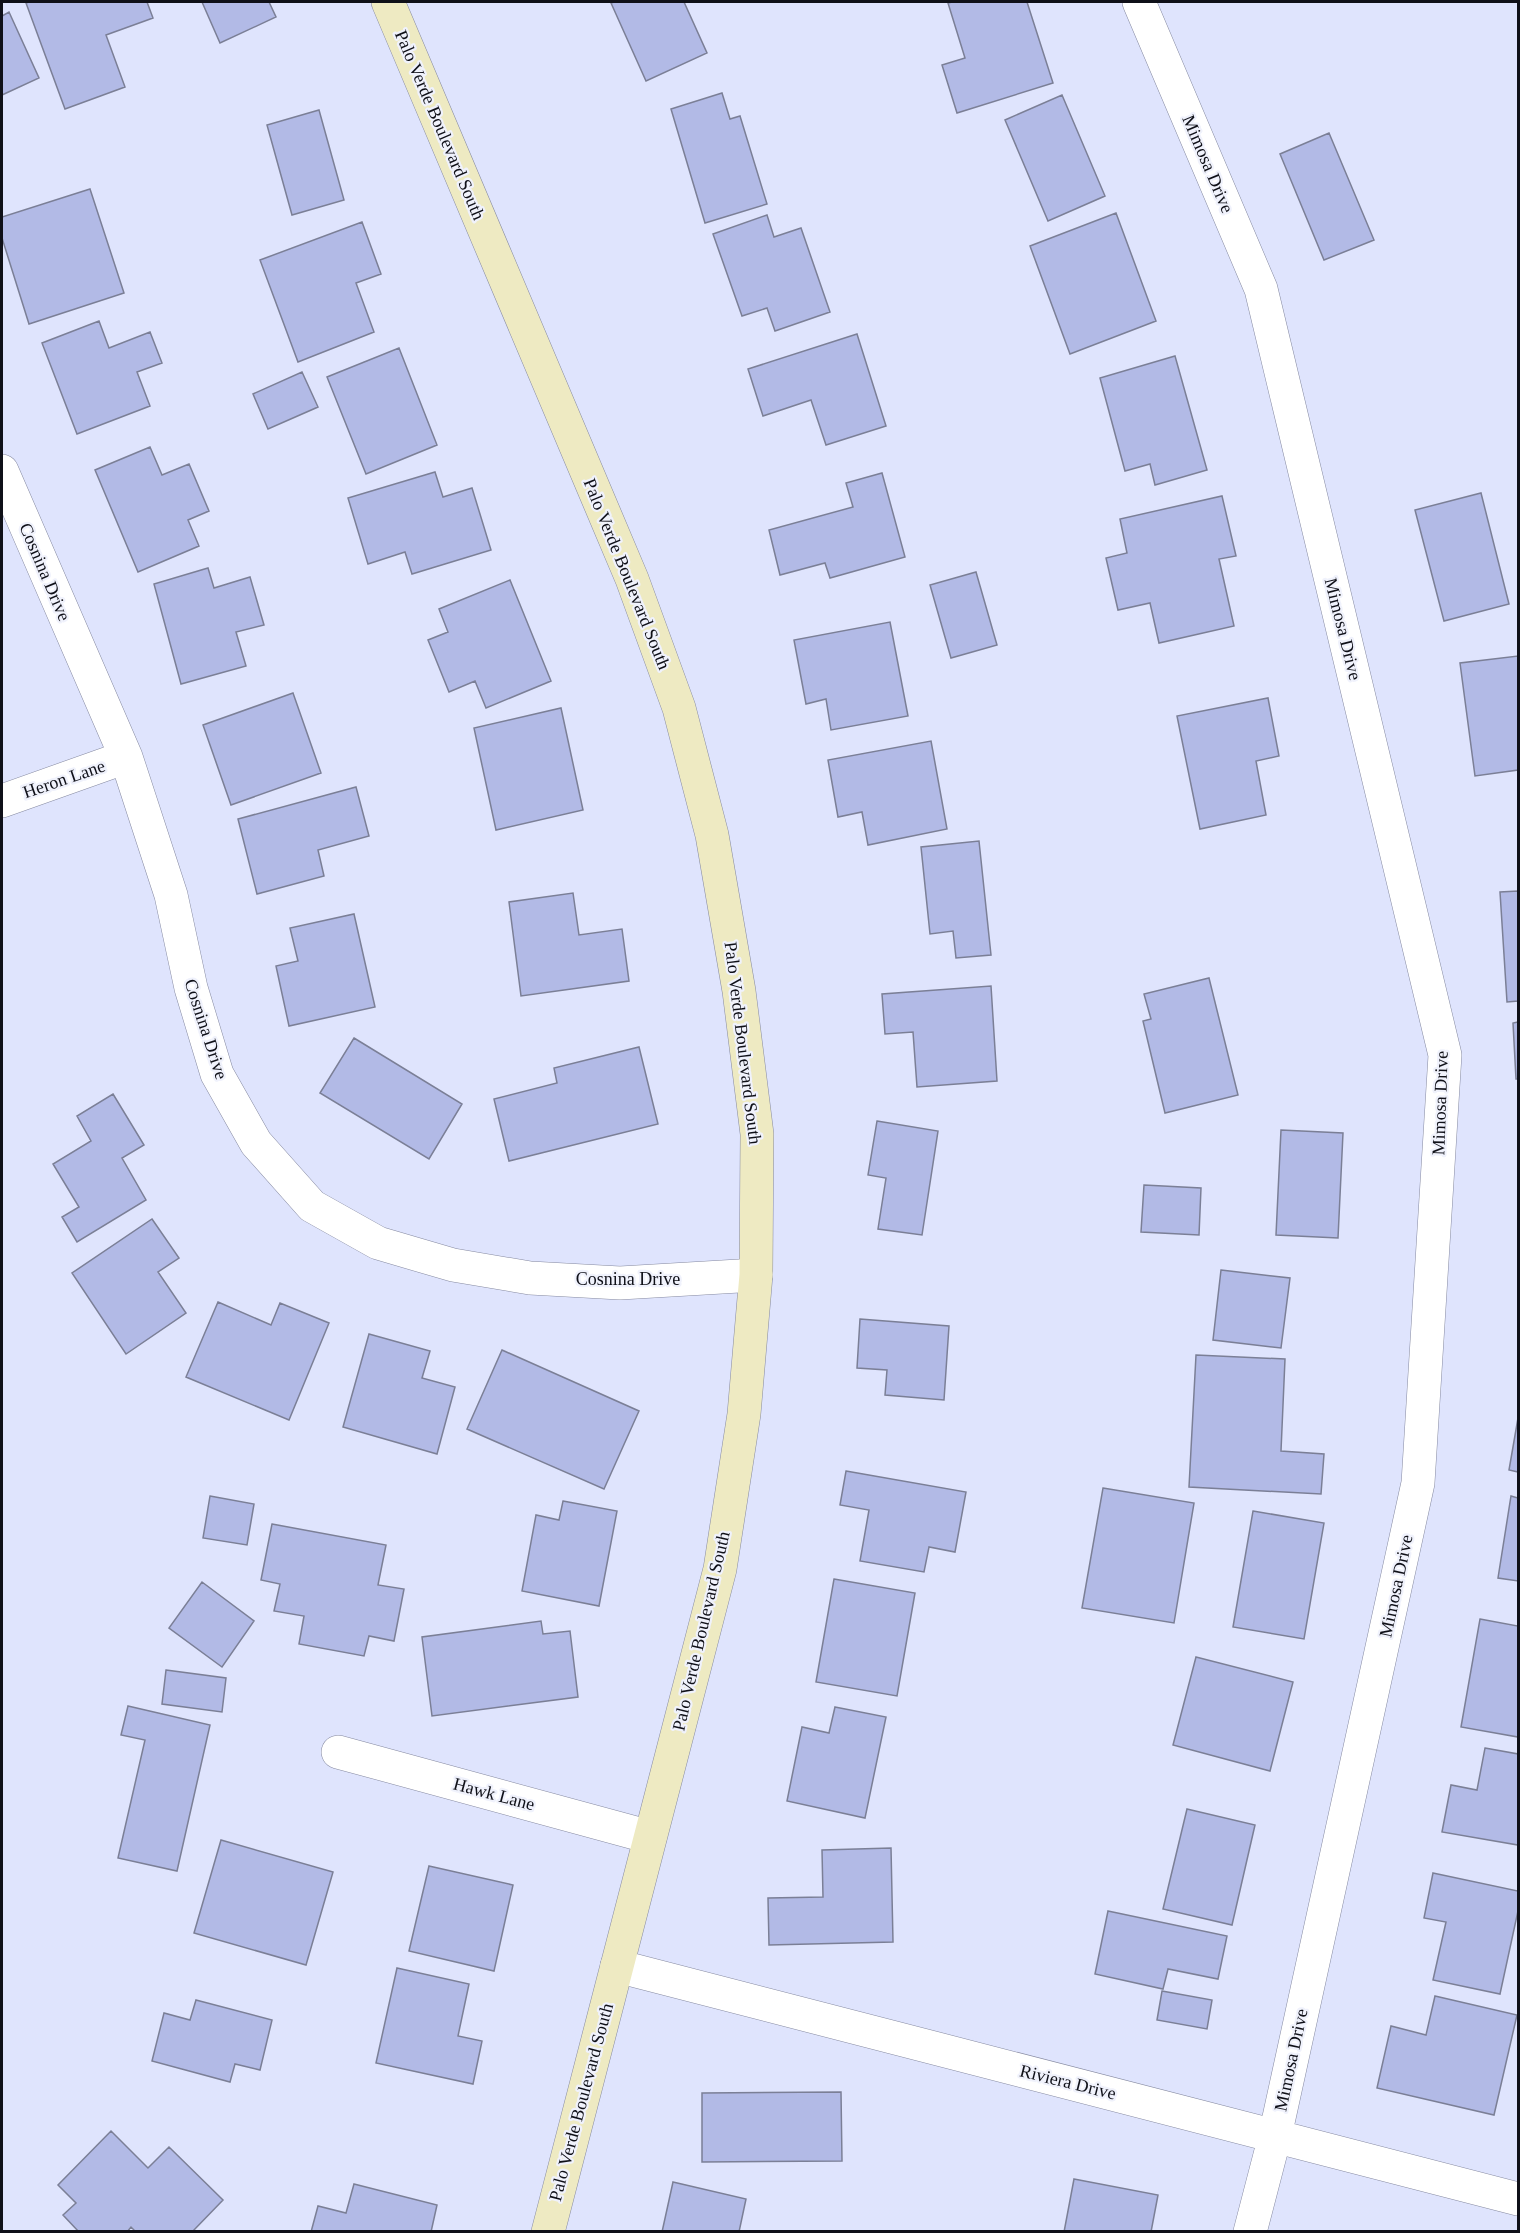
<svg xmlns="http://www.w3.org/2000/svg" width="1520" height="2233" viewBox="0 0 1520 2233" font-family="'Times New Roman',serif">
<rect width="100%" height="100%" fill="#dfe4fd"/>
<path fill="#b2bae6" stroke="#7b7f96" stroke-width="1.5" d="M 29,2 L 147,2 L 153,18 L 106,35 L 125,87 L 65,109 L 26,3 Z
M 202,2 L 269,2 L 276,17 L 220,43 Z
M 614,2 L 684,2 L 707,53 L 646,81 L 611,3 Z
M 952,2 L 1027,2 L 1053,83 L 957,113 L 942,65 L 965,58 L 948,3 Z
M 9,12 L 39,78 L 2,95 L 2,16 Z
M 722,93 L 730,119 L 740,116 L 767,204 L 705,223 L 671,109 Z
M 1062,95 L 1105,196 L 1048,221 L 1005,120 Z
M 319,110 L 344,200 L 292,215 L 267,125 Z
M 1329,133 L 1374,240 L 1324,260 L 1280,154 Z
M 90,189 L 124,293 L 29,324 L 2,238 L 2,217 Z
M 1116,213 L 1156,321 L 1070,354 L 1030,246 Z
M 767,215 L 774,237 L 801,228 L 830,312 L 775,331 L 767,308 L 742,316 L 713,234 Z
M 362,222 L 381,274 L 356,283 L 374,332 L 298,362 L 260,260 Z
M 99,321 L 109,348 L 150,332 L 162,363 L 137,372 L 150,406 L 77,434 L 42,343 Z
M 857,334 L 886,426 L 826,445 L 811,400 L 763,416 L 748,369 Z
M 399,348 L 437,445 L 366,474 L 327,377 Z
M 1175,356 L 1207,470 L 1155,485 L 1150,464 L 1125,471 L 1100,378 Z
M 302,372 L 318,407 L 268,429 L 253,394 Z
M 150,447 L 162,475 L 189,464 L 209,511 L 188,520 L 199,546 L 138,572 L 95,470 Z
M 435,472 L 443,497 L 472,488 L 491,550 L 412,574 L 405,552 L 368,564 L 348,498 Z
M 882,473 L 905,557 L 830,578 L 825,563 L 780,575 L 769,530 L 853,507 L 846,483 Z
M 1481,493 L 1509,604 L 1444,621 L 1415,510 Z
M 1222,496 L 1236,556 L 1219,559 L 1234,626 L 1159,643 L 1150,603 L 1118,610 L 1106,558 L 1127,553 L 1120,519 Z
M 208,568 L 214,588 L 250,577 L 264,625 L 236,632 L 246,666 L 181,684 L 154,584 Z
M 976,572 L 997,645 L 951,658 L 930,585 Z
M 510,580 L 551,681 L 486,708 L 475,681 L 449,692 L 428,640 L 448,632 L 439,609 Z
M 890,622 L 908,716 L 831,730 L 826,699 L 806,704 L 794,640 Z
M 1518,656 L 1518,770 L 1475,776 L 1460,663 Z
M 293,693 L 321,773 L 231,805 L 203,725 Z
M 1268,698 L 1279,756 L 1256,761 L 1266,815 L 1200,829 L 1177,716 Z
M 561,708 L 583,810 L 496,830 L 474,728 Z
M 931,741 L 947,829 L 868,845 L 862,812 L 838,817 L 828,760 Z
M 356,787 L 369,836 L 318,850 L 324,876 L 257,894 L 238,819 Z
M 979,841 L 991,955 L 956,958 L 953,931 L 930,934 L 921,847 Z
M 1518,891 L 1518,1001 L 1507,1002 L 1500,892 Z
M 573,893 L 579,935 L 622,929 L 629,981 L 521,996 L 509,902 Z
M 354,914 L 375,1007 L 289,1026 L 276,966 L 298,961 L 290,928 Z
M 1209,978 L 1238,1095 L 1165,1113 L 1143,1021 L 1151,1019 L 1144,994 Z
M 991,986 L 997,1081 L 917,1087 L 913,1032 L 885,1034 L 882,994 Z
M 1518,1022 L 1518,1079 L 1516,1079 L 1513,1023 Z
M 354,1038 L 462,1104 L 429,1159 L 320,1093 Z
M 639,1047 L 658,1124 L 509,1161 L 494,1099 L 557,1083 L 554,1068 Z
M 113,1094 L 144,1145 L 122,1158 L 146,1200 L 77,1242 L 62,1217 L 79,1207 L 53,1164 L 91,1141 L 77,1116 Z
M 877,1121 L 938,1131 L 922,1235 L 878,1229 L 886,1178 L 868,1175 Z
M 1281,1130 L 1343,1133 L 1338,1238 L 1276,1235 Z
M 1144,1185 L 1201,1188 L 1199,1235 L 1141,1232 Z
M 152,1219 L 179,1258 L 158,1272 L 186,1313 L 126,1354 L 72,1273 Z
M 1221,1270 L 1290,1278 L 1281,1348 L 1213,1340 Z
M 218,1302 L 271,1325 L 280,1303 L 329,1323 L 289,1420 L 186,1377 Z
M 860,1319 L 949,1326 L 944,1400 L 885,1395 L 887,1370 L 857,1368 Z
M 369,1334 L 430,1351 L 422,1378 L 455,1387 L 437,1454 L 343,1427 Z
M 502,1350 L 639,1411 L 604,1489 L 467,1429 Z
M 1196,1355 L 1285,1359 L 1281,1451 L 1324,1454 L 1321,1494 L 1189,1487 Z
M 1518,1418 L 1518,1472 L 1509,1470 Z
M 846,1471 L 966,1492 L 955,1552 L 929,1547 L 924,1572 L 860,1561 L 869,1510 L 840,1505 Z
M 1103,1488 L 1194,1503 L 1174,1623 L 1082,1608 Z
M 210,1496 L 254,1504 L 247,1545 L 203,1538 Z
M 1511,1496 L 1518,1498 L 1518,1581 L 1498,1578 Z
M 563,1501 L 617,1511 L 599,1606 L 522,1591 L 536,1515 L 559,1520 Z
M 1253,1511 L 1324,1523 L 1304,1639 L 1233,1627 Z
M 272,1524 L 386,1545 L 378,1585 L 404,1589 L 394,1641 L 369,1636 L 364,1656 L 299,1644 L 304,1616 L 274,1611 L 280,1584 L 261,1580 Z
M 834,1579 L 915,1593 L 897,1696 L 816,1682 Z
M 202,1582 L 254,1621 L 222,1667 L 169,1628 Z
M 1480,1619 L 1518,1626 L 1518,1737 L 1461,1727 Z
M 541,1621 L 543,1634 L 570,1631 L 578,1697 L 432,1716 L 422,1637 Z
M 1196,1657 L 1293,1682 L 1270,1771 L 1173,1745 Z
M 166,1670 L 226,1678 L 222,1712 L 162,1704 Z
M 128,1706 L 210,1725 L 177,1871 L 118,1858 L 145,1740 L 121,1735 Z
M 835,1707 L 886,1717 L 865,1818 L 787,1801 L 802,1727 L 829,1733 Z
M 1485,1748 L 1518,1754 L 1518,1845 L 1442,1832 L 1451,1785 L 1477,1790 Z
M 1187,1809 L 1255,1825 L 1232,1925 L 1163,1909 Z
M 221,1840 L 333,1872 L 306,1965 L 194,1933 Z
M 891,1848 L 893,1942 L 769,1945 L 768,1898 L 823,1897 L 822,1850 Z
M 429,1866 L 513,1885 L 494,1971 L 409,1951 Z
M 1433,1873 L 1518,1891 L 1518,1911 L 1500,1994 L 1433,1980 L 1446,1922 L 1424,1918 Z
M 1108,1911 L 1227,1936 L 1218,1979 L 1168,1969 L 1163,1989 L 1095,1974 Z
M 397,1968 L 469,1984 L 458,2036 L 482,2041 L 473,2084 L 376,2063 Z
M 1162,1991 L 1212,2000 L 1207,2029 L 1157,2020 Z
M 1435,1996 L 1517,2015 L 1494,2115 L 1377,2088 L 1391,2026 L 1426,2035 Z
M 196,2000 L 272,2020 L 260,2070 L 235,2064 L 230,2082 L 152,2061 L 164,2013 L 190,2020 Z
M 841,2092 L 842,2161 L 702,2162 L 702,2093 Z
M 111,2131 L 148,2168 L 169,2147 L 223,2200 L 192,2232 L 136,2232 L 131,2227 L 127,2232 L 79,2232 L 63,2215 L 76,2203 L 58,2185 Z
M 1074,2179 L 1158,2195 L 1151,2232 L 1064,2232 Z
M 673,2182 L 746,2199 L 739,2232 L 662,2232 Z
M 354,2184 L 437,2205 L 431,2232 L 311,2232 L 318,2206 L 346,2213 Z"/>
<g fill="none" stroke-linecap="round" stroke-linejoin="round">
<g stroke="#868aa1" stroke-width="34">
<path id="street" d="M 1139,2 L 1261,289 L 1445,1055 L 1418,1483 L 1275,2136 L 1250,2232
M 2,471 L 126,757 L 171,895 L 191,988 L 217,1074 L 256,1143 L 312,1206 L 378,1243 L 453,1265 L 530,1278 L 620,1283 L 756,1275
M 2,801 L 126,757
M 338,1752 L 650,1837
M 617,1966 L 1518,2199"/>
</g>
<g stroke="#868aa1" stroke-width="34">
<path id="secondary" d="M 388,2 L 632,579 L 679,708 L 712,835 L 739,991 L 757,1134 L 756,1275 L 744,1414 L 720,1569 L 548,2232"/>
</g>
<use href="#street" stroke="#fff" stroke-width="33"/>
<use href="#secondary" stroke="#eeeac2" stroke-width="33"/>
</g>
<g text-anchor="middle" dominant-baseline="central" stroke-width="4.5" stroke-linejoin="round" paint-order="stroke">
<g font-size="18" fill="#0f1018" stroke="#f0f2fc">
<text transform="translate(440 125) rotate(67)">Palo Verde Boulevard South</text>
<text transform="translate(1208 164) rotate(67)">Mimosa Drive</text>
<text transform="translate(45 572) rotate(67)">Cosnina Drive</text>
<text transform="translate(627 574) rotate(68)">Palo Verde Boulevard South</text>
<text transform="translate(1343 629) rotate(76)">Mimosa Drive</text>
<text transform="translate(64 779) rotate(-19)">Heron Lane</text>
<text transform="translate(206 1029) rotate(72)">Cosnina Drive</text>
<text transform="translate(743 1043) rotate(83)">Palo Verde Boulevard South</text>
<text transform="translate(1440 1103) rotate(-88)">Mimosa Drive</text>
<text x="628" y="1279">Cosnina Drive</text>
<text transform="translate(1396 1586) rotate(-78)">Mimosa Drive</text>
<text transform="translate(701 1631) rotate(-77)">Palo Verde Boulevard South</text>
<text transform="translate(494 1794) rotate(15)">Hawk Lane</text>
<text transform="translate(1291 2060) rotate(-78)">Mimosa Drive</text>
<text transform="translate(1068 2082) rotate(14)">Riviera Drive</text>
<text transform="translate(581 2102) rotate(-75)">Palo Verde Boulevard South</text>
</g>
</g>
<rect width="1520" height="2233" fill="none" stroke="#0f1018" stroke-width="6"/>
</svg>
